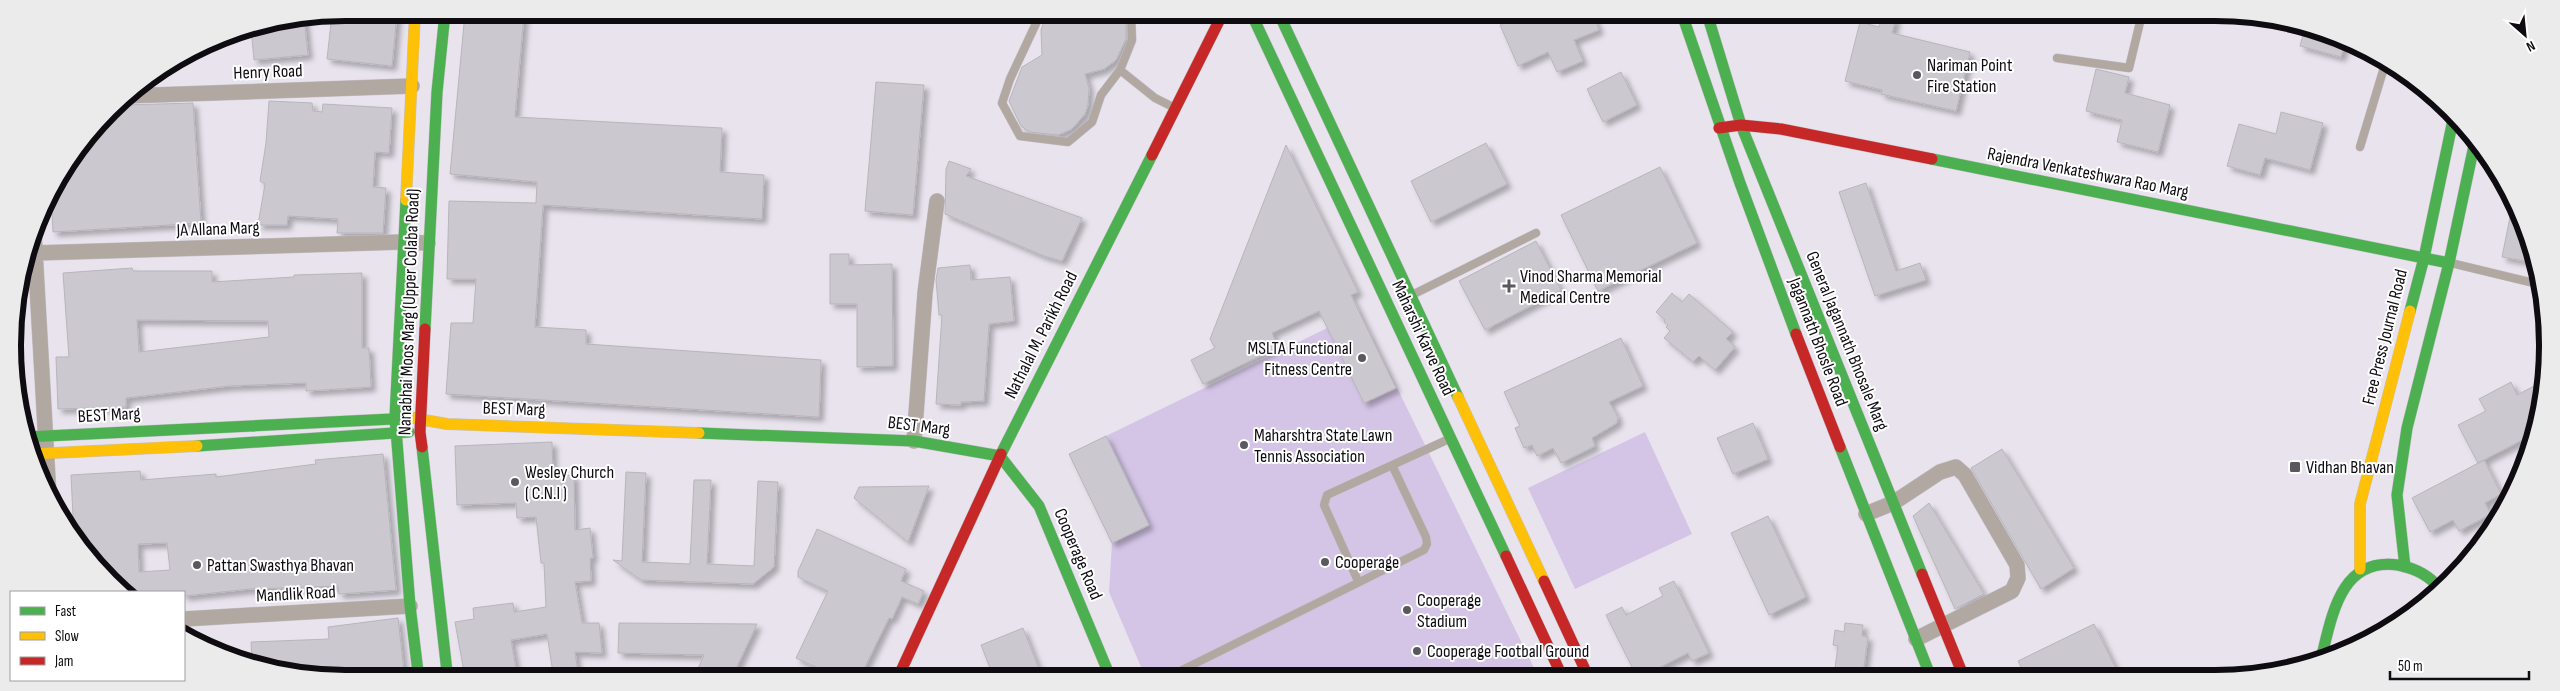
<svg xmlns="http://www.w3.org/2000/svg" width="2560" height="691" viewBox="0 0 2560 691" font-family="'Sofia Sans Condensed',sans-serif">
<defs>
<filter id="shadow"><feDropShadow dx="4.5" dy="4.5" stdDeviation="2.5" flood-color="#0004"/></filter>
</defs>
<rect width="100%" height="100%" fill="#e8e3ed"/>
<path fill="#d4c5e6" d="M 1360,312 L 1537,674 L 1144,674 L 1109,592 L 1112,543 L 1069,454 Z
M 1645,432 L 1692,534 L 1575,589 L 1528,488 Z"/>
<path fill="#cbc8cf" stroke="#b8b5bc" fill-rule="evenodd" filter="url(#shadow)" d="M 346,12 L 397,13 L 392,66 L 327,59 L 332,14 Z
M 465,13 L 524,14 L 515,117 L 722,128 L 720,172 L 764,175 L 762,219 L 543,205 L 535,327 L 586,330 L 586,344 L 821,360 L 819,417 L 446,394 L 451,323 L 473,323 L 476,279 L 447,279 L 449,201 L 536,203 L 537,182 L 450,174 Z
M 1046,15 L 1124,15 L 1126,23 L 1126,39 L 1116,60 L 1104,69 L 1085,74 L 1089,88 L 1088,105 L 1085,114 L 1072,129 L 1058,135 L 1030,132 L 1021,126 L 1009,101 L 1022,67 L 1042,55 L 1041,30 Z
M 1521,16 L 1594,17 L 1599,30 L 1574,40 L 1583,61 L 1557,72 L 1548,52 L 1518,66 L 1500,25 Z
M 304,17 L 308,55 L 254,60 L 251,28 L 281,19 Z
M 1882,18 L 1896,18 L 1892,33 L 1970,52 L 1956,111 L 1881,94 L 1882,90 L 1845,81 L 1860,22 L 1879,27 Z
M 2305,27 L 2346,40 L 2341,57 L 2300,46 Z
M 2096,69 L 2129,77 L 2125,93 L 2170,105 L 2158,152 L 2117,142 L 2122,120 L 2086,111 Z
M 1621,72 L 1637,105 L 1603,122 L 1587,89 Z
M 876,82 L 924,85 L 913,215 L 865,211 Z
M 269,101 L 312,103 L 313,111 L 322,112 L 323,104 L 392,108 L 389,153 L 375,152 L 373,187 L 386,188 L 383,233 L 337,233 L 338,219 L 288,216 L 287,225 L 258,225 L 265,184 L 260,181 L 266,143 Z
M 119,103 L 125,105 L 193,103 L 201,223 L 53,232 L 51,192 L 81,143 Z
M 2281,112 L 2323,123 L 2310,170 L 2265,158 L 2260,175 L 2227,166 L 2239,124 L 2276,134 Z
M 1486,143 L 1507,184 L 1431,222 L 1411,181 Z
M 1286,145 L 1358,292 L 1351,295 L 1396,388 L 1364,403 L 1319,311 L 1272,333 L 1278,347 L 1203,384 L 1191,360 L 1215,348 L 1210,339 Z
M 949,161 L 971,169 L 966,176 L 1082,218 L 1062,261 L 1044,256 L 945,214 L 946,169 Z
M 1660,167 L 1697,243 L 1598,291 L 1561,215 Z
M 1866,183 L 1896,271 L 1920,263 L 1926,280 L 1875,296 L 1839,192 Z
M 2513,202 L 2522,218 L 2536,263 L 2502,257 Z
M 1536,241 L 1561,290 L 1485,330 L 1459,281 Z
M 830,254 L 849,254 L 849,265 L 892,264 L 893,366 L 857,367 L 857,304 L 830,304 Z
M 970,265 L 971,280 L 1010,277 L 1014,321 L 989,324 L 984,401 L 961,402 L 961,405 L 936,404 L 942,315 L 939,315 L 936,280 L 938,268 Z
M 132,268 L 133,271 L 212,271 L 212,282 L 294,277 L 294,275 L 362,273 L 362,348 L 369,348 L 371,387 L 306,391 L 306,383 L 229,386 L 126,398 L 126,407 L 58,409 L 56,357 L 69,357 L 63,273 ZM 137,320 L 268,321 L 269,337 L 139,352 Z
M 1672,293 L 1682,302 L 1689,294 L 1733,332 L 1726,339 L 1735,347 L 1715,370 L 1699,356 L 1693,362 L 1664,338 L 1670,331 L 1666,327 L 1668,325 L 1664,322 L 1665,320 L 1656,312 Z
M 1621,338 L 1643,386 L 1609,402 L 1618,417 L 1617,423 L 1592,438 L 1595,446 L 1561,463 L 1553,448 L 1537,456 L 1532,445 L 1524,448 L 1515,428 L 1520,426 L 1504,392 Z
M 2511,382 L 2517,395 L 2538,384 L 2543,393 L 2541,410 L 2532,435 L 2478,463 L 2458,425 L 2486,411 L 2479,399 Z
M 1753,423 L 1768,459 L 1733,474 L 1717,438 Z
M 1106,436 L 1149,525 L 1112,543 L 1069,454 Z
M 552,442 L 553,476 L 574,475 L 575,530 L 590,528 L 593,558 L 590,558 L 591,581 L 575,582 L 582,623 L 599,623 L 602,653 L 575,652 L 578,673 L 553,673 L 547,634 L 511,640 L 516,669 L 494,673 L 464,672 L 455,622 L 474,619 L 473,608 L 513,603 L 514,612 L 546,607 L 544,563 L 541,563 L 536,517 L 517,518 L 516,503 L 457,505 L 455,446 Z
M 2002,449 L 2074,568 L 2041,589 L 1971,468 Z
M 383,454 L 396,590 L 339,594 L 338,586 L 250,589 L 184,596 L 184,592 L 123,592 L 81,548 L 74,537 L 71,475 L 140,471 L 141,480 L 216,474 L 216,477 L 316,464 L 315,460 ZM 167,543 L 170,570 L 139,572 L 138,544 Z
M 2484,460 L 2501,494 L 2485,503 L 2491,514 L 2459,531 L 2453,520 L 2430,532 L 2412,498 Z
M 626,472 L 646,473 L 642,562 L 690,564 L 694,480 L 711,480 L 707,564 L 754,566 L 758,481 L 778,482 L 774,567 L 753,584 L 641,580 L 613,560 L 622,561 Z
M 929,486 L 908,542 L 854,498 L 859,487 Z
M 1929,503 L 1984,594 L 1955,609 L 1913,516 Z
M 1768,516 L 1806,597 L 1769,615 L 1731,533 Z
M 817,529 L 906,569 L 901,581 L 924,591 L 918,604 L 902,597 L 892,619 L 889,618 L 862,673 L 829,673 L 796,658 L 828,591 L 798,577 L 798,571 Z
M 1674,581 L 1709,653 L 1692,661 L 1688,653 L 1645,675 L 1636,675 L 1606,615 L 1622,607 L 1626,615 L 1663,596 L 1659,588 Z
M 398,618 L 404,672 L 281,672 L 252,661 L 251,642 L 329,639 L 328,627 Z
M 619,623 L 757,624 L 734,673 L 696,673 L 704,655 L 618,653 Z
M 1845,623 L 1863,625 L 1862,636 L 1868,637 L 1863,675 L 1834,675 L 1838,646 L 1833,645 L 1835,630 L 1844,632 Z
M 2094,624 L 2119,675 L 2025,675 L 2018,661 Z
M 1023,628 L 1041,674 L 992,673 L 981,645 Z"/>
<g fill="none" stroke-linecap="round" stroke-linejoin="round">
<g stroke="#c5c1c9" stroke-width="9">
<path id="lane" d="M 1040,15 L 1010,79 L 1002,103 L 1020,136 L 1068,142 L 1092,122 L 1101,95 L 1120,70 L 1132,40 L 1131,15
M 2057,58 L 2129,68 L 2141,18
M 1120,70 L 1155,98 L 1173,107
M 2360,147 L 2386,61
M 2451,263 L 2542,285
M 1412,295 L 1536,233
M 1358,581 L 1324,505 L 1327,495 L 1449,439
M 1174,674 L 1424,550 L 1427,544 L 1426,537 L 1392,465"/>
</g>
<g stroke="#c5c1c9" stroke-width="16">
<path id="street" d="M 125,96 L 412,86
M 34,233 L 49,497
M 35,253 L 402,242 L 428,243
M 914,441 L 925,293 L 937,201
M 1866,514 L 1893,503 L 1940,472 L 1956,467 L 1965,475 L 2017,565 L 2018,578 L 2012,591 L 1916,639
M 184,619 L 410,606"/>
</g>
<g stroke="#c5c1c9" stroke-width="12">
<path id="fast" d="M 1252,15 L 1506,556
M 1280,16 L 1458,397
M 1683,17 L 1740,183 L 1796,334
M 1708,17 L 1741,125 L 1922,574
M 1932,159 L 2449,263
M 406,200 L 395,417 L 410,606 L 418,672
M 2410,311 L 2424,258 L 2454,115
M 425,329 L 437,92 L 445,13
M 699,433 L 914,441 L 1000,456
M 26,437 L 413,418
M 197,446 L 409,432
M 422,447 L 447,672
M 1840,447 L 1930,675
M 1001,454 L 1152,155
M 1000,456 L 1039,506 L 1109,674
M 2405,567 L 2397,495 L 2407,428 L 2449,263 L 2475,141
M 2321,659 C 2332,616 2340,557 2398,565 C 2414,568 2430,576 2440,589"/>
</g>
<g stroke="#c5c1c9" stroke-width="12">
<path id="slow" d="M 406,200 L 415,13
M 1458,397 L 1544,581
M 413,418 L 447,424 L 699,433
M 32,454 L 197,446
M 2360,569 L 2360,504 L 2410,311"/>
</g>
<g stroke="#c5c1c9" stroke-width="12">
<path id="jam" d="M 1719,128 L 1741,125 L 1781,129 L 1932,159
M 1152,155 L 1222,15
M 1796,334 L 1840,447
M 422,447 L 420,432 L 425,329
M 1506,556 L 1561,674
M 1922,574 L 1963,675
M 1544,581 L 1587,674
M 900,673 L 1001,454"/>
</g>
<use href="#lane" stroke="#b1a8a2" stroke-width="8"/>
<use href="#street" stroke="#b1a8a2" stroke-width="15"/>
<use href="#fast" stroke="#4caf50" stroke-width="11"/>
<use href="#slow" stroke="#ffc107" stroke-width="11"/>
<use href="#jam" stroke="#c62828" stroke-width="11"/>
</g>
<g fill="#5a575e" stroke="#fff" stroke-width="2">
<circle cx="1917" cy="75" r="5"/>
<path d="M1506.5 278.5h5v5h5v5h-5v5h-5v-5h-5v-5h5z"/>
<circle cx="1362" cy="358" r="5"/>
<circle cx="1244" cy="445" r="5"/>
<rect x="2289" y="461" width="12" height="12" rx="2.5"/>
<circle cx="515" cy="482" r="5"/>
<circle cx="1325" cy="562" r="5"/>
<circle cx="197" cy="565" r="5"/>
<circle cx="1407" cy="610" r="5"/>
<circle cx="1417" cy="651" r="5"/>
</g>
<g text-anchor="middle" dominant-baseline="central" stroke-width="4" stroke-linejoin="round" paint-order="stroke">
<g font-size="18" fill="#0e0b11" stroke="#fff" text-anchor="start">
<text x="1927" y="65">Nariman Point<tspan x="1927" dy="21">Fire Station</tspan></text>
<text x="1520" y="276">Vinod Sharma Memorial<tspan x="1520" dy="21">Medical Centre</tspan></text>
<text x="1352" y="348" text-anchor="end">MSLTA Functional<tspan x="1352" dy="21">Fitness Centre</tspan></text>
<text x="1254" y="435">Maharshtra State Lawn<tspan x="1254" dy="21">Tennis Association</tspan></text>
<text x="2306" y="467">Vidhan Bhavan</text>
<text x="525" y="472">Wesley Church<tspan x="525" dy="21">( C.N.I )</tspan></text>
<text x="1335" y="562">Cooperage</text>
<text x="207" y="565">Pattan Swasthya Bhavan</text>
<text x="1417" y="600">Cooperage<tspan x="1417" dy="21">Stadium</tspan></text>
<text x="1427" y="651">Cooperage Football Ground</text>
</g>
<g font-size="18" fill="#0e0b11" stroke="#fff">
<text transform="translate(268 72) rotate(-2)">Henry Road</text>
<text transform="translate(2088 173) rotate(11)">Rajendra Venkateshwara Rao Marg</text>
<text transform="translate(218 229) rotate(-2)">JA Allana Marg</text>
<text transform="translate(409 312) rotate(-88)">Nanabhai Moos Marg (Upper Colaba Road)</text>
<text transform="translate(1041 335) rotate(-63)">Nathalal M. Parikh Road</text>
<text transform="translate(2385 337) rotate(-76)">Free Press Journal Road</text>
<text transform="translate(1423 338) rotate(65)">Maharshi Karve Road</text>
<text transform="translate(1847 341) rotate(68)">General Jagannath Bhosale Marg</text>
<text transform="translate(1818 342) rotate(69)">Jagannath Bhosle Road</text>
<text transform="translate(514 409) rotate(2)">BEST Marg</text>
<text transform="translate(109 415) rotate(-3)">BEST Marg</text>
<text transform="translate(919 426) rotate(7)">BEST Marg</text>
<text transform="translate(1078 554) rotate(67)">Cooperage Road</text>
<text transform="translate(296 594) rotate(-3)">Mandlik Road</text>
</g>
</g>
<path d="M0 0H2560V691H0ZM345 21H2215A324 324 0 0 1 2539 345V346A324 324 0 0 1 2215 670H345A324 324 0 0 1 21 346V345A324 324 0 0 1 345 21Z" fill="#ecebec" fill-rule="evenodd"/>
<path fill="none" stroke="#0e0b11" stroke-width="6" d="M345 21H2215A324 324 0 0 1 2539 345V346A324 324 0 0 1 2215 670H345A324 324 0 0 1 21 346V345A324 324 0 0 1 345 21Z"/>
<rect x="10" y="591" width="175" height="90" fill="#ffffff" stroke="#9f9da0"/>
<rect x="20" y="607" width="25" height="8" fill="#4caf50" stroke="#9f9da0"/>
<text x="55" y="616" font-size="15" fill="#0e0b11">Fast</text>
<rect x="20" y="632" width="25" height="8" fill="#ffc107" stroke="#9f9da0"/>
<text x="55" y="641" font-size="15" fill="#0e0b11">Slow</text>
<rect x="20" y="657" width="25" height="8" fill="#c62828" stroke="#9f9da0"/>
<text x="55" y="666" font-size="15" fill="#0e0b11">Jam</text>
<g transform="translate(2525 35) rotate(153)" stroke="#ffffff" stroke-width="4" paint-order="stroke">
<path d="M0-4L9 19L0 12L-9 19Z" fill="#0e0b11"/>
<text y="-8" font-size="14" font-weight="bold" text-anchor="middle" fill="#0e0b11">N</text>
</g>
<path d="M2390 671v8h139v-8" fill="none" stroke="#0e0b11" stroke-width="2.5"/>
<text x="2398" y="671" font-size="15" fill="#0e0b11" stroke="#ffffff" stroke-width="4" paint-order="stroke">50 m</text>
</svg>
